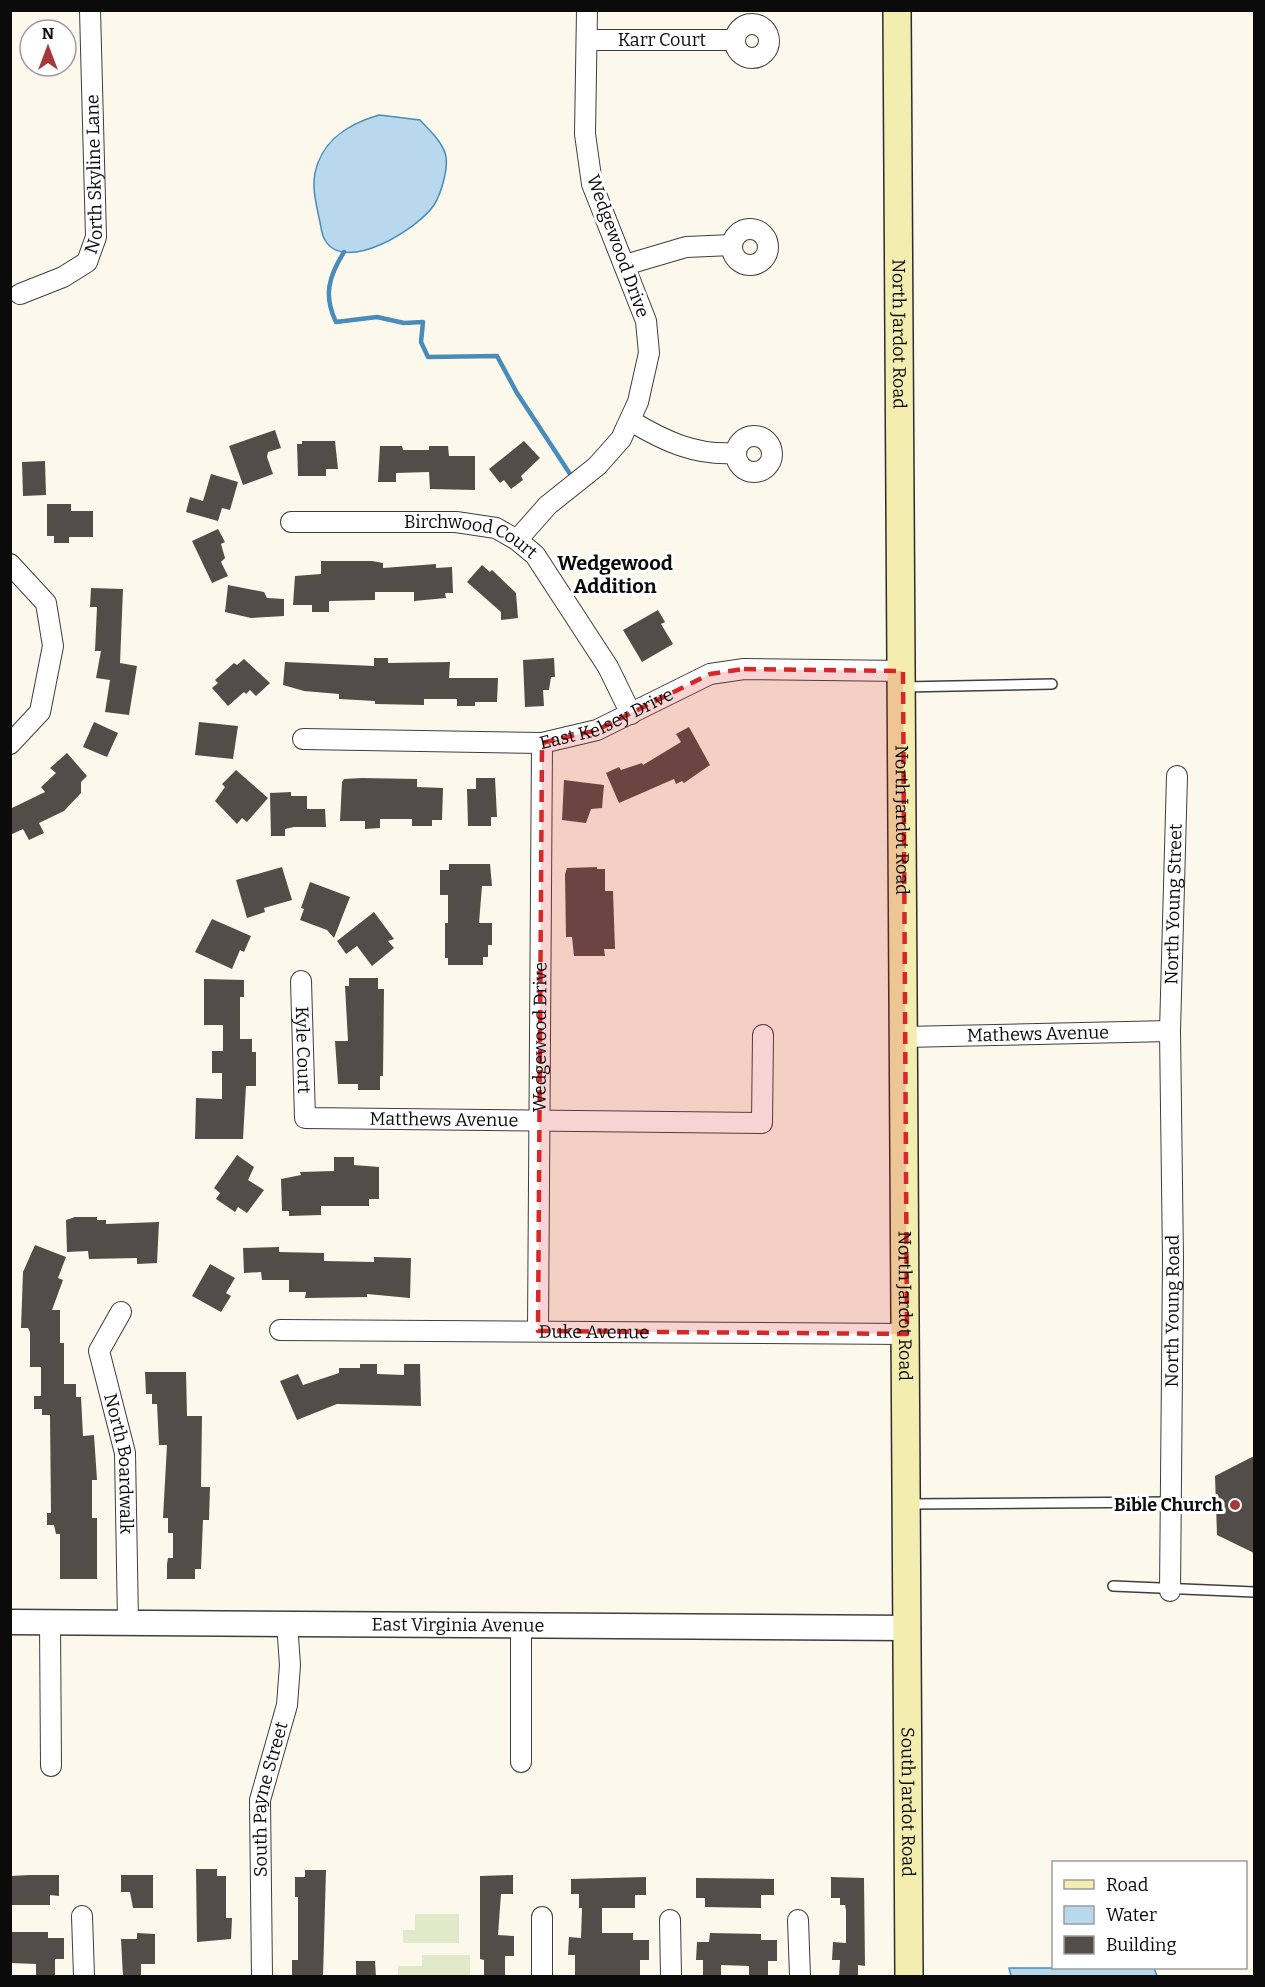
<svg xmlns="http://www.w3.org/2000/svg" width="1265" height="1987" viewBox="0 0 1265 1987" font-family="Bitter,serif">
<rect width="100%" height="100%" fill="#fcf9ec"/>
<path fill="#e0eacb" d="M 415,1914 L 459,1914 L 459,1943 L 403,1943 L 403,1930 L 415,1930 Z
M 422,1955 L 470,1955 L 470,1976 L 398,1976 L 398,1966 L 422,1966 Z"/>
<path fill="#b8d9ed" stroke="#498cba" stroke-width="1.5" d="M 379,115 L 420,120 C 429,130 444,143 446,157 C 448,170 441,194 434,205 C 419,228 345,275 325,240 C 321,234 321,224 319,218 C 316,203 312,188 315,173 C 322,140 348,124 379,115 Z
M 1009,1968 L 1154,1968 L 1157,1976 L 1011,1976 Z"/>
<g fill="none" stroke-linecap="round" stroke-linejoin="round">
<path stroke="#498cba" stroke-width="4.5" d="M 344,252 C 329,276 323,295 336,322 L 377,317 L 404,323 L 423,322 L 421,342 L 428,357 L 497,356 L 517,393 L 574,480"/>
</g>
<path fill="#524d49" d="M 275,430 L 281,448 L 268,452 L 267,457 L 273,474 L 243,485 L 229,446 Z
M 302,441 L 335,441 L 338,469 L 326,469 L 326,476 L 298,476 L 297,444 L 302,444 Z
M 524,441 L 540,458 L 521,476 L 523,480 L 511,489 L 504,480 L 500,483 L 489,469 Z
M 380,446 L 402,446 L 403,450 L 429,450 L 429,446 L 448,446 L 449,456 L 475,456 L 475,490 L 430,489 L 429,472 L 396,473 L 396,482 L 378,482 Z
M 45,461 L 46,495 L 23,496 L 22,462 Z
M 211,474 L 238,482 L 230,510 L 222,508 L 218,521 L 186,512 L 190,497 L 203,501 Z
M 47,504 L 71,504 L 71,511 L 93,511 L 93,537 L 69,537 L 69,543 L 54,543 L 54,536 L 47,536 Z
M 218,529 L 225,542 L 221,544 L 225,558 L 221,562 L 228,576 L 212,583 L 192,541 Z
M 321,561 L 372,561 L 383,563 L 383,568 L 436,564 L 436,568 L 452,567 L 453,593 L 445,593 L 446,598 L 414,601 L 414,592 L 375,592 L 375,600 L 329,601 L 329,612 L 312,612 L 312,605 L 293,605 L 295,576 L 321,574 Z
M 482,565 L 490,572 L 492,570 L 516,593 L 518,618 L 501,620 L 501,612 L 467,582 Z
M 228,585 L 264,592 L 267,598 L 284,599 L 284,616 L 251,618 L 225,612 Z
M 91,588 L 123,589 L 120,663 L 137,666 L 129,715 L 105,712 L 110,680 L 96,678 L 101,651 L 95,651 L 97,607 L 90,607 Z
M 658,610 L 665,622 L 661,624 L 673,644 L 642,662 L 623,630 Z
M 374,658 L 388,658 L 388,663 L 450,662 L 449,678 L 498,678 L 497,702 L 475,702 L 475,706 L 457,706 L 457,699 L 424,699 L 424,705 L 375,704 L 375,701 L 339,699 L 339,694 L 304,691 L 283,685 L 285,662 L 374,666 Z
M 554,658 L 555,677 L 551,677 L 549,690 L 543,690 L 544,706 L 525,707 L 523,660 Z
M 244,659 L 270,683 L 256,696 L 250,690 L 246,694 L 244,692 L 228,706 L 212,688 L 218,683 L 215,680 L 234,663 L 237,665 Z
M 94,722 L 118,733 L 107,757 L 83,747 Z
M 199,722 L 238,726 L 233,759 L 195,755 Z
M 689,727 L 710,765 L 684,783 L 682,781 L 676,784 L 674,779 L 619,803 L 606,773 L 619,767 L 621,770 L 642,763 L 643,765 L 681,742 L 676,734 Z
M 67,753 L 87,776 L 81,782 L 81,793 L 64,811 L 39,823 L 44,833 L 29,840 L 23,829 L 10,835 L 10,809 L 45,792 L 41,787 L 56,773 L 50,768 Z
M 236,770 L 268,798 L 247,822 L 242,818 L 237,824 L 215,801 L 225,787 L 222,784 Z
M 362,778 L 417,779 L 417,787 L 443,788 L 442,820 L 432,820 L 432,826 L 412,826 L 412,819 L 380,819 L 380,828 L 365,829 L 365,821 L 340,821 L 342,782 L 344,779 Z
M 476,778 L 495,778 L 497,817 L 491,817 L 491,826 L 468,826 L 467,789 L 476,789 Z
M 564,780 L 604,785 L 602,808 L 591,809 L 586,823 L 562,820 Z
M 291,792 L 291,796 L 307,796 L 307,809 L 325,809 L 326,827 L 294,827 L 285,829 L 285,836 L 271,836 L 270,793 Z
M 449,864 L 490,864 L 492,886 L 482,886 L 479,923 L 492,923 L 492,945 L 488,945 L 488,957 L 483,957 L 483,965 L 448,965 L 448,958 L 445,958 L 445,923 L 448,923 L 448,895 L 440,895 L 440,870 L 449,870 Z
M 282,867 L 292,900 L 264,908 L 265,912 L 247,918 L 236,880 Z
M 597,867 L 597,869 L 605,869 L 605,891 L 613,891 L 615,949 L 604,949 L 605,956 L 574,956 L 572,937 L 566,937 L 565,874 L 567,868 Z
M 310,882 L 350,897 L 334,938 L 327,930 L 300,920 L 304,909 L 301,908 Z
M 374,912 L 394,939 L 388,941 L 394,948 L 372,966 L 357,946 L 346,954 L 337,941 Z
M 212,919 L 251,936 L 244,952 L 240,950 L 232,969 L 195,952 Z
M 349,978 L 378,978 L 378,989 L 384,989 L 383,1076 L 380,1076 L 380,1090 L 358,1090 L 358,1084 L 338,1084 L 335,1041 L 348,1041 L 345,986 L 349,986 Z
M 204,979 L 244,980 L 244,997 L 240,997 L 240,1039 L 252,1039 L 252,1052 L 256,1052 L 256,1086 L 246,1086 L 243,1139 L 195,1139 L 196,1098 L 222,1099 L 222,1073 L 212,1073 L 212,1051 L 223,1051 L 223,1025 L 204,1025 Z
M 237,1155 L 254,1167 L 248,1180 L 264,1190 L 247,1213 L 238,1207 L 235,1212 L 216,1199 L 220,1193 L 214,1188 Z
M 334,1157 L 354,1157 L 354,1165 L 379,1167 L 379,1199 L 369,1199 L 369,1206 L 321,1206 L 321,1215 L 289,1216 L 289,1211 L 282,1211 L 281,1179 L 301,1175 L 300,1172 L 334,1171 Z
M 75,1217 L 97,1217 L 97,1220 L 106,1220 L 106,1224 L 159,1222 L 157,1263 L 137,1264 L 137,1258 L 89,1259 L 88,1251 L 67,1252 L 66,1220 Z
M 35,1245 L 66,1257 L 58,1278 L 63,1280 L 52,1310 L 60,1310 L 60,1343 L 64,1343 L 64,1384 L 76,1384 L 76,1397 L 81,1397 L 83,1436 L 94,1435 L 97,1480 L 92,1480 L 92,1518 L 97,1518 L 97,1579 L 60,1579 L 60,1534 L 56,1534 L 54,1525 L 47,1525 L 47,1513 L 51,1513 L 50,1415 L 42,1415 L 42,1409 L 34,1409 L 34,1396 L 41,1396 L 41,1367 L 30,1367 L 30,1332 L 28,1328 L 21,1328 L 23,1272 Z
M 279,1247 L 279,1252 L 324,1253 L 324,1261 L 374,1262 L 374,1257 L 411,1258 L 410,1298 L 367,1294 L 367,1297 L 305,1298 L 306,1292 L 289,1292 L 289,1280 L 262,1280 L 261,1272 L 244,1273 L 243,1248 Z
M 210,1264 L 235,1278 L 226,1293 L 231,1296 L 221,1312 L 192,1296 Z
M 360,1364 L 377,1364 L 377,1374 L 404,1375 L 404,1364 L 420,1364 L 421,1406 L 337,1404 L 297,1420 L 280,1381 L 298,1374 L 303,1385 L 339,1373 L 339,1368 L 360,1368 Z
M 145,1372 L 186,1372 L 187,1416 L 202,1416 L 201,1487 L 210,1487 L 209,1520 L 203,1520 L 201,1569 L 195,1569 L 195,1579 L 167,1579 L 167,1564 L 168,1558 L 173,1558 L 173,1533 L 168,1533 L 168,1518 L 163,1518 L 167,1445 L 159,1445 L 157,1404 L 152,1404 L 152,1394 L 146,1394 Z
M 1254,1456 L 1254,1553 L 1217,1535 L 1215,1476 Z
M 196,1869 L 217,1869 L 217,1876 L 226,1876 L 226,1918 L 232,1918 L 231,1939 L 197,1942 Z
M 305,1870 L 326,1870 L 323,1977 L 292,1977 L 292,1960 L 298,1960 L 298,1897 L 295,1897 L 295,1877 L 305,1877 Z
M 30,1875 L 59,1875 L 59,1896 L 50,1895 L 50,1905 L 10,1905 L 10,1876 Z
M 121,1875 L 153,1875 L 153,1908 L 133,1908 L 130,1892 L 121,1892 Z
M 513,1875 L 513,1894 L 501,1894 L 498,1935 L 514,1936 L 514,1956 L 505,1956 L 505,1977 L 484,1977 L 484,1960 L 480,1959 L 480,1876 Z
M 646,1877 L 646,1895 L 635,1895 L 635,1908 L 602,1908 L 602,1933 L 633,1933 L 633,1940 L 649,1940 L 649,1960 L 640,1960 L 640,1977 L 575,1977 L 575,1955 L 568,1955 L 569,1937 L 581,1938 L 582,1908 L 579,1908 L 579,1894 L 571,1894 L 571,1879 Z
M 831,1877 L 864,1878 L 865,1966 L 858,1965 L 858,1977 L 839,1977 L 840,1960 L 832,1960 L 833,1942 L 846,1943 L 846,1910 L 845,1905 L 840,1905 L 840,1898 L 831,1898 Z
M 696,1878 L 774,1879 L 774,1895 L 761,1895 L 761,1908 L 705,1907 L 705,1898 L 696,1898 Z
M 10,1932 L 48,1932 L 48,1938 L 64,1938 L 64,1959 L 55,1959 L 55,1977 L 36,1977 L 36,1964 L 10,1963 Z
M 137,1933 L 155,1934 L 155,1964 L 141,1964 L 141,1977 L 123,1977 L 121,1939 L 137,1939 Z
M 710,1933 L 761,1934 L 761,1940 L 777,1940 L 777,1961 L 768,1961 L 768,1977 L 749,1977 L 749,1966 L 721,1965 L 721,1977 L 703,1977 L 703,1960 L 696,1960 L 697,1942 L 709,1942 Z
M 356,1961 L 375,1961 L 376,1977 L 356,1977 Z"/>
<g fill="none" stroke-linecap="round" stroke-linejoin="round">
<g stroke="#3e3e3e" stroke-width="12">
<path id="service" d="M 903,687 L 1052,684
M 909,1504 L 1170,1502
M 1113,1586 L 1254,1592"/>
</g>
<g stroke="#3e3e3e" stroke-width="22">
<g id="minor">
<circle cx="752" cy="41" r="17"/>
<path id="s1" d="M 588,40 L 735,40"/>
<circle cx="750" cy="247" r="18"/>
<path d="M 625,265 L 686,247 L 732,245"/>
<path id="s2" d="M 20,294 L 63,277 L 87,262 L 96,237 L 90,10"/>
<path d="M 631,421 C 664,441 696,456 736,453"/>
<circle cx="754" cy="454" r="18"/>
<path id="s3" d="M 291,522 L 456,522 L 496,528 L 517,540 L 535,555 L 608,667 L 631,714"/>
<path d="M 517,540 L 548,505 L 597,466 L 621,439 L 638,402 L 649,353 L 646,321 L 592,184 L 585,134 L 587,10"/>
<path d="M 10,564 L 46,603 L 53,646 L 40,712 L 10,744"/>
<path id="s4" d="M 303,739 L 542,743 L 597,730 L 710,674 L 744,669 L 903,671"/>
<path id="s5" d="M 301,981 L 305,1118 L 762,1123 L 763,1035"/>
<path id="s6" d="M 904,1037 L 1170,1031"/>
<path id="s7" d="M 121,1312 L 99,1351 L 125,1453 L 128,1622"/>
<path id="s8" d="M 280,1330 L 907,1334"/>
<path id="s9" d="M 538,1331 L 542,743"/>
<path id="s10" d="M 1170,1591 L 1173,1260 L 1170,1031 L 1177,776"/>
<path d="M 50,1622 L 51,1766"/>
<path d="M 521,1624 L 521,1762"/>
<path d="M 82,1916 L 84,1976"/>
<path d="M 670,1920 L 671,1976"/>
<path d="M 798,1920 L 800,1976"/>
<path id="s11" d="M 262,1976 L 260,1800 L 287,1705 L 290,1665 L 287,1623"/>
<path d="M 542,1976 L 542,1917"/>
</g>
</g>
<g stroke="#3e3e3e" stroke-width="27">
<g id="tertiary">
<path id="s12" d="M 10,1622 L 908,1628"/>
</g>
</g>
<g stroke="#2d2d2d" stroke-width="30">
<g id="secondary">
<path id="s13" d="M 897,10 L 909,1976"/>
</g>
</g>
<use href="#service" stroke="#fff" stroke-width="9"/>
<use href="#minor" stroke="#fff" stroke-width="20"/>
<use href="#tertiary" stroke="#fff" stroke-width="24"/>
<use href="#secondary" stroke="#f4edb0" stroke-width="27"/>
</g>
<path fill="#d62828" fill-opacity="0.2" stroke="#d62828" stroke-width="4.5" stroke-dasharray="12 8" stroke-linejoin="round" d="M 744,669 L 903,671 L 907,1334 L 538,1331 L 542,743 L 597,730 L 710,674 Z"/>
<circle fill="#a8373c" stroke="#fff" stroke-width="2" cx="1235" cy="1505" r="6"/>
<g text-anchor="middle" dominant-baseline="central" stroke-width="6" stroke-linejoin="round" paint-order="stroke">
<g font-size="18" fill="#0b0b0b" stroke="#fff">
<text stroke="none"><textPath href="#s1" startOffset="74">Karr Court</textPath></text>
<text stroke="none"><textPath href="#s2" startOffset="164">North Skyline Lane</textPath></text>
<text transform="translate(618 246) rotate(70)">Wedgewood Drive</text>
<text stroke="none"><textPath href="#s13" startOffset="324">North Jardot Road</textPath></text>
<text stroke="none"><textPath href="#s3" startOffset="183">Birchwood Court</textPath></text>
<text stroke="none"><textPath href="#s4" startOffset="308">East Kelsey Drive</textPath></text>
<text stroke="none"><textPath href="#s13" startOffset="810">North Jardot Road</textPath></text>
<text stroke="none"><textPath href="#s10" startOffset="687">North Young Street</textPath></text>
<text stroke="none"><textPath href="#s6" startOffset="134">Mathews Avenue</textPath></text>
<text stroke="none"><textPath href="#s9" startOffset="294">Wedgewood Drive</textPath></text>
<text stroke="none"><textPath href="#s5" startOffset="69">Kyle Court</textPath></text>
<text stroke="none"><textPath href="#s5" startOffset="276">Matthews Avenue</textPath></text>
<text stroke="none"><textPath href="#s13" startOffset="1296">North Jardot Road</textPath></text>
<text stroke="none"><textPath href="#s10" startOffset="280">North Young Road</textPath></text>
<text stroke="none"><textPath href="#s8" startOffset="314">Duke Avenue</textPath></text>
<text stroke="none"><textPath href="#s7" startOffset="160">North Boardwalk</textPath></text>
<text stroke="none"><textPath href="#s12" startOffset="448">East Virginia Avenue</textPath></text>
<text stroke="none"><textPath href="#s11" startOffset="178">South Payne Street</textPath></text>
<text stroke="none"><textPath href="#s13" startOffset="1792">South Jardot Road</textPath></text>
</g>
<g font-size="18" font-weight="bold" fill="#0b0b0b" stroke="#fff" text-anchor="end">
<text x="1223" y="1505">Bible Church</text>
</g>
<g font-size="20" font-weight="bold" fill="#0b0b0b" stroke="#fff">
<text x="615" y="563">Wedgewood<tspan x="615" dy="23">Addition</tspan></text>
</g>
</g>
<rect width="1265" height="1987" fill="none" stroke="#0b0b0b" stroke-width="24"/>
<rect x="1052" y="1861" width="195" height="108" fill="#ffffff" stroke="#9d9d9d" stroke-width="1.5"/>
<rect x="1064" y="1880" width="30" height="9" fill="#f4edb0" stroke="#9d9d9d" stroke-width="1.5"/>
<text x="1106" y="1891" font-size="18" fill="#0b0b0b">Road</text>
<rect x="1064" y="1906" width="30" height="18" fill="#b8d9ed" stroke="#9d9d9d" stroke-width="1.5"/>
<text x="1106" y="1921" font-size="18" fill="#0b0b0b">Water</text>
<rect x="1064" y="1936" width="30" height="18" fill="#524d49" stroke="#9d9d9d" stroke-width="1.5"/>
<text x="1106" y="1951" font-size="18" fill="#0b0b0b">Building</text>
<g transform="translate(48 48)"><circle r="28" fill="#ffffff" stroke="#9d9d9d" stroke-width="1.5"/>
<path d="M0-4.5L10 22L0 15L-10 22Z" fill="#a8373c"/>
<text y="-9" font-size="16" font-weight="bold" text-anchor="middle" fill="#0b0b0b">N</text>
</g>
</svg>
